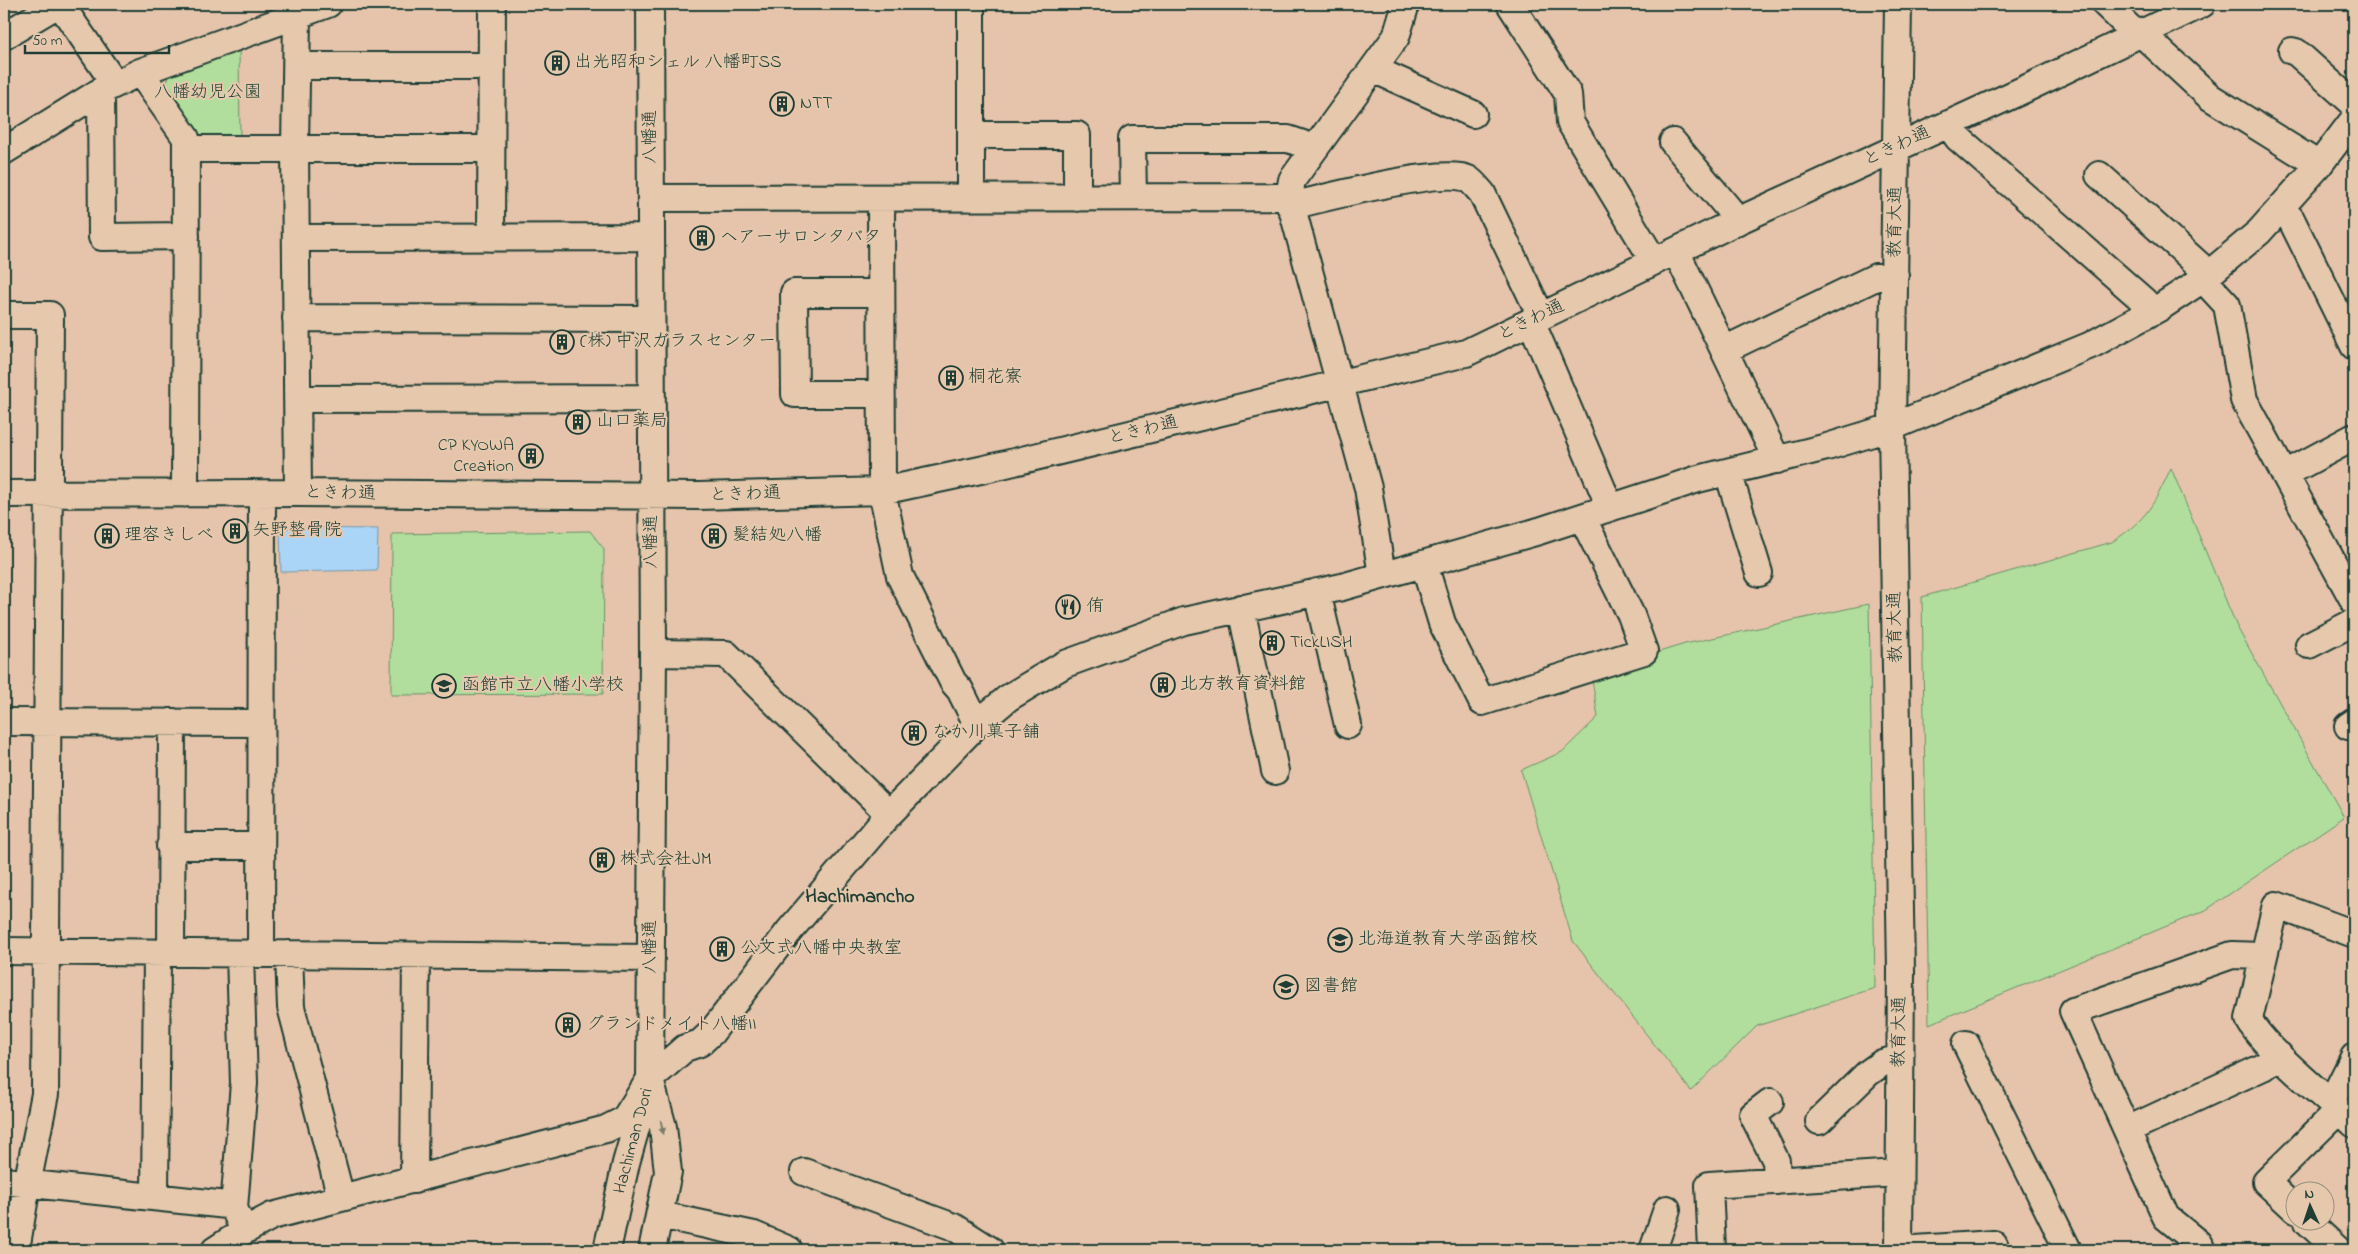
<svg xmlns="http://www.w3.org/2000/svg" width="2358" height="1254" viewBox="0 0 2358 1254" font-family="'Indie Flower','Klee One',sans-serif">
<rect width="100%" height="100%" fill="#e6c4ab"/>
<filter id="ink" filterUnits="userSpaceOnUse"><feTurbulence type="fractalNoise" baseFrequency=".02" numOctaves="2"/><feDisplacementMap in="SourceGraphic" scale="10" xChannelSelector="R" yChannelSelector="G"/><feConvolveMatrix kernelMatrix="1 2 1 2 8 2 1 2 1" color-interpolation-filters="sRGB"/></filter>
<g filter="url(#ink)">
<path fill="#b1de9c" stroke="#688e68" d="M 239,47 L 240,139 L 211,139 L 200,135 L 165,88 L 170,74 Z
M 2171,468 L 2237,627 L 2344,817 L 2206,910 L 1929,1024 L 1922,597 L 2112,542 C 2148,518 2153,506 2171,468 Z
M 590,531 L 604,549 L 603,694 L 391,695 L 392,534 Z
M 1869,604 L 1875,988 L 1757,1026 L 1691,1091 L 1573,941 L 1521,770 L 1562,752 L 1598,717 L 1591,673 L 1685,644 Z"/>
<path fill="#abd5f6" stroke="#7398a8" d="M 280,528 L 378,529 L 377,570 L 281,572 Z"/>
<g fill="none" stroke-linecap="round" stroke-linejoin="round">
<g stroke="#1f3d34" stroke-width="30">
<path id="minor" d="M 60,4 L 115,84
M 1510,4 L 1568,94 L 1570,122 L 1654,261
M 1898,4 L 1892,427 L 1901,971 L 1899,1250
M 2105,4 L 2137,35
M 297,15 L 295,148 L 298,493
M 2141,33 L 2210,97 L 2319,165
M 4,36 L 58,4
M 2292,51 L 2296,52 L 2354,104
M 297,66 L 492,66
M 1373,69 L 1473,114
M 140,72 L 186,138 L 185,494
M 101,91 L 102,237 L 186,236
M 1948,124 L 1958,138 L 2144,301 L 2152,312
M 971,135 L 1077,135 L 1077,198
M 1673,142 L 1728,208 L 1736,222
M 186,149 L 491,149
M 4,151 L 101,91 L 140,72 L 328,4
M 2099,175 L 2209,274
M 1133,197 L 1132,139 L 1288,139 L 1315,148
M 651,198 L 1289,197
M 881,198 L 882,491 L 900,576 L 953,682 L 960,690 L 977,724
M 971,198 L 971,4
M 1290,206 C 1322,199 1443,166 1468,179 C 1473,182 1478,189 1482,193 L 1541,316
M 2282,208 L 2291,219 L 2354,346
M 296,238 L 651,237
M 491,238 L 492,4
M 1676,251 L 1777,460
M 2203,279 L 2227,305 L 2244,400 L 2354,601
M 4,315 L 50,315 L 45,1094 L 27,1185 L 16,1250
M 296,318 L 651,319
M 1531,321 L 1610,507
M 1724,350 L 1876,277 L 1895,275
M 880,394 L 795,394 L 794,293 L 881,293
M 297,399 L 651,398
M 1728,472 L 1759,573
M 2285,474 L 2354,437
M 4,494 L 298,493 L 699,496 L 882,491 L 985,469 L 1466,353 L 1731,224 L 2023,90 L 2202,4
M 1424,564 L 1442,623 L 1482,702 L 1644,651 L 1631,615 L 1582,517
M 1382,575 L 1368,488 L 1289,197 L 1292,180 L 1396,37 L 1406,4
M 1317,592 L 1348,725
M 1241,608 L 1275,771
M 2309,645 L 2354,622
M 653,653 L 726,654 L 889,814
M 4,722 L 261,723
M 2348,726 L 2354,722
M 170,846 L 261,846
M 2354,934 L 2276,905 L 2249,1019 C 2259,1044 2331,1102 2354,1124
M 4,951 L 651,958
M 171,953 L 172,722
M 261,954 L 262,494
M 289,954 L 291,1007 L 338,1186
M 1966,1044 L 2068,1250
M 650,1080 L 663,1127 L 668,1172 L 652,1250
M 1770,1102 L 1753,1115 L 1776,1161 L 1777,1181
M 2331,1103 L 2354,1057
M 1819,1121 L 1868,1073 L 1882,1063 L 1900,1058
M 2127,1130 L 2263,1067 L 2279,1055
M 804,1172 L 954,1227 L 990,1250
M 414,1180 L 416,956
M 4,1181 L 227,1205 L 234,1208 L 244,1231
M 155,1197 L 157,953
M 234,1208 L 244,1083 L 240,954
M 2296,1210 L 2266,1182 L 2339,1110
M 660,1215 L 754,1235 L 789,1250
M 2308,1222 L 2338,1250
M 215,1250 L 244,1231 L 272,1216 L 606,1129 L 624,1120 L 650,1079 L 685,1048 L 700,1043 L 711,1033 L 790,930 L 889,814 L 977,724 L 1008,698 L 1041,678 L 1065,664 L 1184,621 L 1342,587 L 1539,531 L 1698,479 L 1827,447 L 1892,427 L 2091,345 L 2159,308 L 2203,279 L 2259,232 L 2319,165 L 2354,119
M 607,1250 L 626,1163 L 650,1079 L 653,653 L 650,4
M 1653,1250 L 1667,1209
M 1712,1250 L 1709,1185 L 1898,1173
M 1899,1250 L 1994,1244 L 1996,1250
M 2202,1250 L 2198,1243 L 2166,1217 L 2073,1011 L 2232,955 L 2263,956"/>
</g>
<use href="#minor" stroke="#e6c9ad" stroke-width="26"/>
</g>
<defs><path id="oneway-solid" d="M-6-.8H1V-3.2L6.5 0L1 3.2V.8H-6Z" transform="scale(1.25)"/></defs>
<use fill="#797c6a" href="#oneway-solid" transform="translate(662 1127) rotate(79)"/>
</g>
<defs>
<g id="building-ring" transform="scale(1.25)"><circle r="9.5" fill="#e6c9ad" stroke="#1f3d34" stroke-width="1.5"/><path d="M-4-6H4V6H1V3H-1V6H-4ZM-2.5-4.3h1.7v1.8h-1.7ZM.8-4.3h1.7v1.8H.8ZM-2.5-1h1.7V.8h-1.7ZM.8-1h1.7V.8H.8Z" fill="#1f3d34"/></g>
<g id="restaurant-ring" transform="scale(1.25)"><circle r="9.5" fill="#e6c9ad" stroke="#1f3d34" stroke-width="1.5"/><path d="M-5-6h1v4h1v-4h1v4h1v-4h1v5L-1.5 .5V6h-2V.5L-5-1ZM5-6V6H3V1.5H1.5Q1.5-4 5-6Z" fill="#1f3d34"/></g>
<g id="school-ring" transform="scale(1.25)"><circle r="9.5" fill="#e6c9ad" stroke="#1f3d34" stroke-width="1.5"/><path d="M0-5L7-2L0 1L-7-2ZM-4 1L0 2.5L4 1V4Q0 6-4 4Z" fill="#1f3d34"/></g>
<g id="university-ring" transform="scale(1.25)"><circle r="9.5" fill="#e6c9ad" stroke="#1f3d34" stroke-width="1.5"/><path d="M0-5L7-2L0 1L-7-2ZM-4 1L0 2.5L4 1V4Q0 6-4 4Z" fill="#1f3d34"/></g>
</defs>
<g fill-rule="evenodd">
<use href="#building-ring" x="557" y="63"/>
<use href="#building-ring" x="782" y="104"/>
<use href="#building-ring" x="702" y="238"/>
<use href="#building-ring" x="562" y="342"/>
<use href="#building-ring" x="951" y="378"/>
<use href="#building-ring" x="578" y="422"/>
<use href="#building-ring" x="531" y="456"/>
<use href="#building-ring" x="235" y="531"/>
<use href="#building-ring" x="107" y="536"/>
<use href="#building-ring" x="714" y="536"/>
<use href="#restaurant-ring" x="1068" y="607"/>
<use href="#building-ring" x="1272" y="643"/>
<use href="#building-ring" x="1163" y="685"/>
<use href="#school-ring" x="444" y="686"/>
<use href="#building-ring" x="914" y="733"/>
<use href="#building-ring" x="602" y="860"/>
<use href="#university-ring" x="1340" y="940"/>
<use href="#building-ring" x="722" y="949"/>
<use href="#university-ring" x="1286" y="987"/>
<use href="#building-ring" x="568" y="1025"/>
</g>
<g text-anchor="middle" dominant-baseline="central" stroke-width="4" stroke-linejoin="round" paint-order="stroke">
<g font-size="18" fill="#1f3d34" stroke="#e6c9ad" text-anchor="start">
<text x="574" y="63">出光昭和シェル 八幡町SS</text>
<text x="800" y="104">NTT</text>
<text x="720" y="238">ヘアーサロンタバタ</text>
<text x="580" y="342">(株) 中沢ガラスセンター</text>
<text x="968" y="378">桐花寮</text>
<text x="596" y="422">山口薬局</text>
<text x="514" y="446" text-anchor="end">CP KYOWA<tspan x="514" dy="21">Creation</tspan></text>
<text x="252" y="531">矢野整骨院</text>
<text x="124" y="536">理容きしべ</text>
<text x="732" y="536">髪結処八幡</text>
<text x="1086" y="607">侑</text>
<text x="1290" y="643">TickLISH</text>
<text x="1180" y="685">北方教育資料館</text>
<text x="462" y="686">函館市立八幡小学校</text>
<text x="932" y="733">なか川菓子舗</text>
<text x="620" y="860">株式会社JM</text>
<text x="1358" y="940">北海道教育大学函館校</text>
<text x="740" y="949">公文式八幡中央教室</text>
<text x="1304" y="987">図書館</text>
<text x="586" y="1025">グランドメイト八幡II</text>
</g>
<g font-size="18" fill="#264539" stroke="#e6c9ad">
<text x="208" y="93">八幡幼児公園</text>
</g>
<g font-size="18" fill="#1f3d34" stroke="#e6c9ad">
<text transform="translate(651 137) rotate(-90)">八幡通</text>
<text transform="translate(1897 147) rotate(-25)">ときわ通</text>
<text transform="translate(1896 222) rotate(-89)">教育大通</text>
<text transform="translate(1531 321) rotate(-26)">ときわ通</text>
<text transform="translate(1143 431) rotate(-14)">ときわ通</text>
<text transform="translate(340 494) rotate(1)">ときわ通</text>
<text transform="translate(745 495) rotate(-2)">ときわ通</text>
<text transform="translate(652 542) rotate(-90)">八幡通</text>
<text transform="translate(1896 627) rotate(-91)">教育大通</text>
<text transform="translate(651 947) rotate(-90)">八幡通</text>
<text transform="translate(1900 1032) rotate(-89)">教育大通</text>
<text transform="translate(634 1141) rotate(-75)">Hachiman Dori</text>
</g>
<g font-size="20" font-weight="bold" fill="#1f3d34" stroke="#e6c9ad">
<text x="860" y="897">Hachimancho</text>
</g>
</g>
<rect width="2358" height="1254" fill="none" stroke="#e6c9ad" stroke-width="20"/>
<rect x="10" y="10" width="2338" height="1234" fill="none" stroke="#1f3d34" stroke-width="2" filter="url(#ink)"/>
<g transform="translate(2310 1206) rotate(357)"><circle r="24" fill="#e6c9ad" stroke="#96917d"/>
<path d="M0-4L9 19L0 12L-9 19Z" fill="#1f3d34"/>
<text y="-8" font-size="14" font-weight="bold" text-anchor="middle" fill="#1f3d34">N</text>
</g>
<path d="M25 45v8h144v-8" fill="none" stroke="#1f3d34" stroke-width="2.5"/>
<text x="32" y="45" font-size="15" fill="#1f3d34" stroke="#e6c9ad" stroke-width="4" paint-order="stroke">50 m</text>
</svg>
